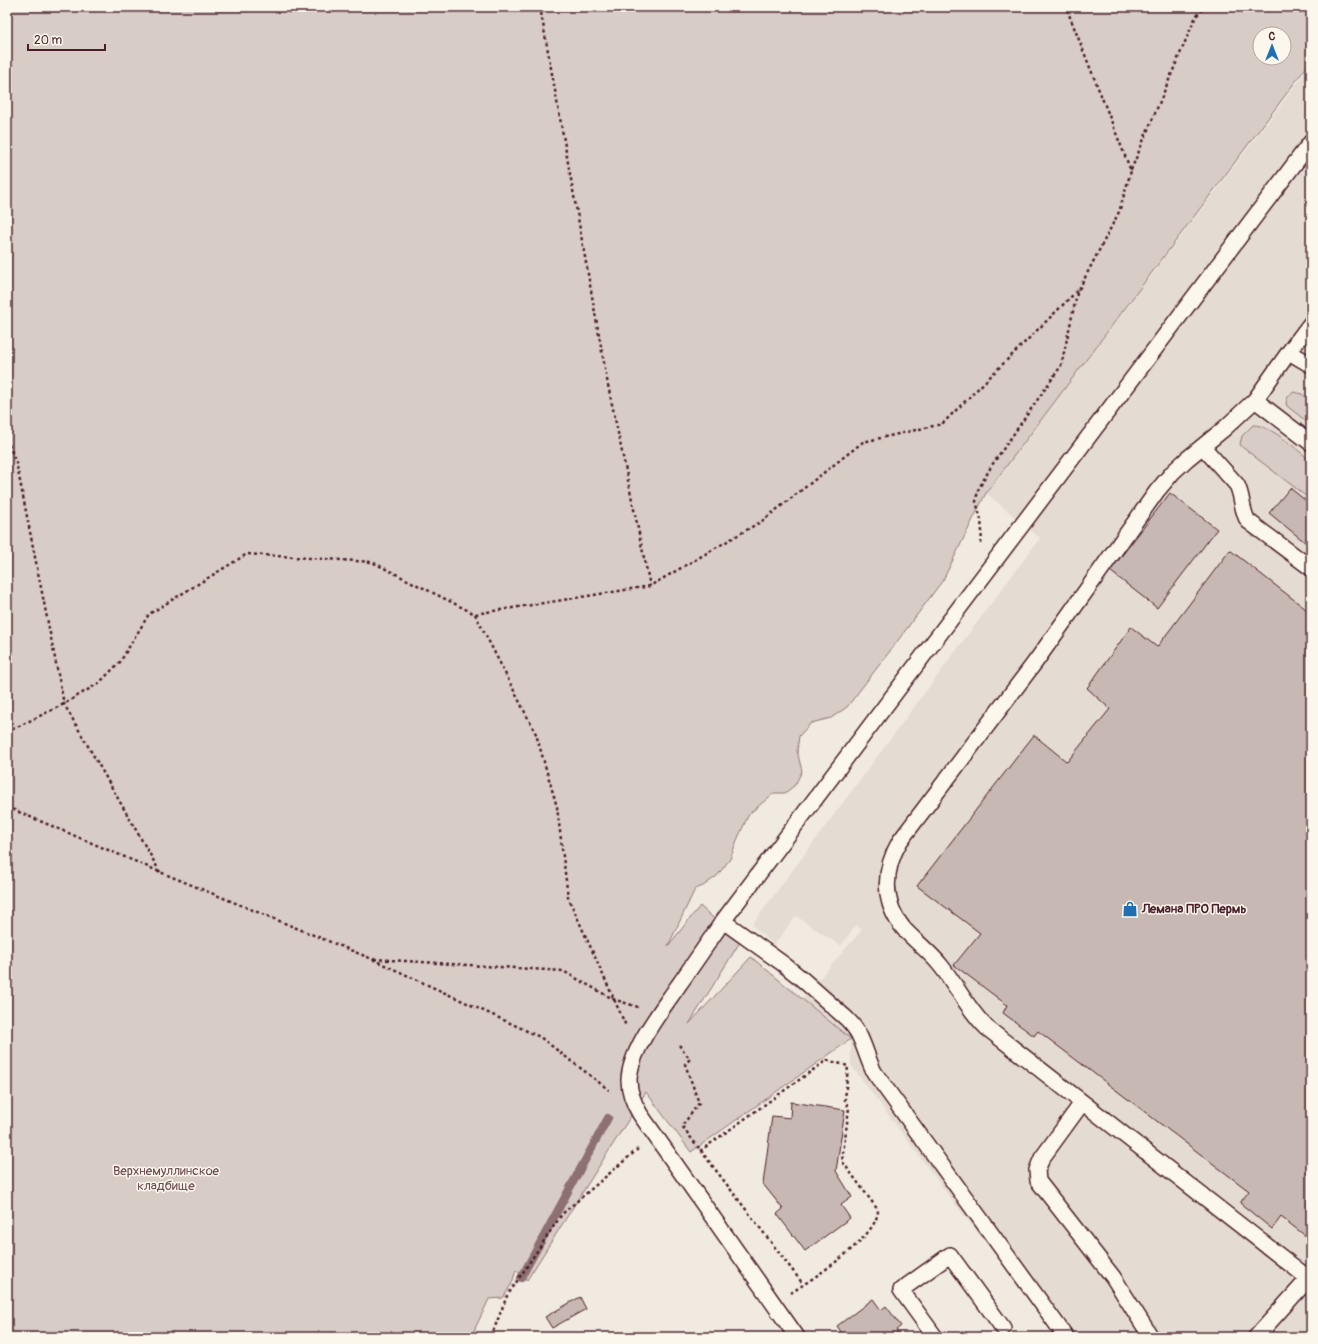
<svg xmlns="http://www.w3.org/2000/svg" width="1318" height="1344" viewBox="0 0 1318 1344" font-family="Pangolin,sans-serif">
<rect width="100%" height="100%" fill="#f0eae0"/>
<filter id="ink" filterUnits="userSpaceOnUse"><feTurbulence type="fractalNoise" baseFrequency=".025" numOctaves="2"/><feDisplacementMap in="SourceGraphic" scale="8" xChannelSelector="R" yChannelSelector="G"/><feConvolveMatrix kernelMatrix="1 2 1 2 8 2 1 2 1" color-interpolation-filters="sRGB"/></filter>
<g filter="url(#ink)">
<path fill="#e4dbd2" d="M 1311,65 L 1311,1337 L 1061,1337 L 955,1204 L 851,1065 L 851,1039 L 802,999 L 862,930 L 856,925 L 841,946 L 796,916 L 774,945 L 752,925 L 1040,538 L 986,493 Z"/>
<path fill="#d8ccc6" stroke="#917678" fill-rule="evenodd" d="M 7,7 L 1311,7 L 1311,61 L 986,493 L 943,580 L 893,647 L 847,707 L 831,718 L 811,723 L 799,736 L 797,751 L 802,771 L 795,785 L 785,793 L 774,793 L 749,814 L 737,840 L 730,859 L 717,876 L 703,886 L 695,889 L 668,946 L 700,906 L 740,942 L 689,1024 L 751,957 L 851,1039 L 691,1152 L 646,1092 L 527,1280 L 516,1270 L 512,1283 L 503,1298 L 489,1299 L 471,1337 L 7,1337 ZM 1260,34 L 1284,34 L 1284,58 L 1260,58 Z
M 1294,392 L 1302,394 L 1311,401 L 1311,425 L 1287,406 L 1286,403 L 1288,396 Z
M 1253,425 C 1271,425 1296,449 1311,461 L 1311,500 L 1242,447 L 1240,444 L 1242,436 Z"/>
<g fill="none" stroke-linecap="round" stroke-linejoin="round">
<path stroke="#8c6f72" stroke-width="8" d="M 521,1278 L 608,1118"/>
</g>
<path fill="#c8b8b3" stroke="#4a1f2b" d="M 1290,488 L 1311,505 L 1311,547 L 1269,513 Z
M 1170,493 L 1217,529 L 1157,608 L 1110,571 Z
M 1230,550 L 1311,613 L 1311,1240 L 1281,1217 L 1272,1229 L 1240,1203 L 1249,1191 L 1038,1031 L 1034,1036 L 1003,1013 L 1007,1005 L 954,965 L 980,933 L 917,886 L 1034,735 L 1067,762 L 1110,709 L 1087,688 L 1131,627 L 1157,647 Z
M 791,1102 L 845,1110 L 836,1171 L 852,1197 L 841,1205 L 850,1218 L 805,1251 L 777,1214 L 783,1209 L 763,1184 L 772,1116 L 790,1118 Z
M 580,1297 L 586,1309 L 552,1328 L 545,1317 Z
M 873,1299 L 881,1310 L 886,1306 L 901,1326 L 896,1330 L 901,1337 L 843,1337 L 844,1336 L 837,1326 Z"/>
<g fill="none" stroke-linecap="round" stroke-linejoin="round">
<g stroke="#4a1f2b" stroke-width="18">
<path id="service" d="M 1311,323 L 1289,352 L 1311,365
M 1289,352 L 1255,400 L 1225,428 L 1187,459 L 1173,472 L 1157,491 L 1036,661 L 900,841 C 883,870 882,903 904,929 C 916,942 930,952 941,966 C 957,986 968,1010 987,1028 L 1308,1278
M 1255,400 L 1311,443
M 1203,447 L 1237,485 C 1243,497 1241,510 1248,521 L 1311,568
M 723,921 L 782,963 L 802,979 L 847,1019 C 852,1024 856,1029 859,1035 C 865,1047 868,1060 874,1072 L 1066,1337
M 1082,1103 L 1042,1158 L 1037,1170 L 1038,1181 L 1113,1277 L 1151,1337
M 797,1337 L 640,1114 C 634,1104 629,1092 629,1080 C 630,1050 661,1011 678,986 C 693,965 708,943 723,921 L 1311,142
M 935,1337 L 901,1290 L 950,1255 L 1003,1328
M 1256,1337 L 1311,1276"/>
</g>
<path stroke="#4a1f2b" stroke-width="2.5" stroke-dasharray="3 3" stroke-linecap="butt" d="M 540,7 L 608,385 L 650,586
M 1131,170 L 1196,16 L 1205,7
M 7,439 L 17,466 L 64,704 L 160,872
M 981,544 L 982,532 L 981,520 L 976,501 L 978,490 L 992,465 L 1061,366 L 1078,289
M 475,614 L 536,734 L 557,807 L 568,897 L 626,1026
M 7,732 L 64,704 L 99,683 L 120,662 L 149,614 L 247,554 L 372,562 L 475,614 L 650,586 L 762,521 L 863,442 L 942,424 L 1079,289 L 1119,212 L 1131,171 L 1066,7
M 7,807 L 160,872 L 372,959 L 540,1037 L 609,1090
M 374,959 L 563,971 L 613,999 L 638,1007
M 679,1045 L 690,1059 L 685,1064 L 699,1103 L 682,1126 L 803,1284
M 700,1151 L 827,1060 L 848,1066 L 845,1100 L 849,1108 L 842,1161 L 878,1210 C 878,1238 813,1278 791,1293
M 491,1337 L 507,1296 L 562,1214 L 638,1149"/>
<use href="#service" stroke="#fbf7ec" stroke-width="15"/>
</g>
</g>
<defs>
<g id="shop-bare" transform="scale(1.2)"><path d="M-5-2.5h2.3a2.7 3.5 0 0 1 5.4 0H5L5.5 6h-11ZM-1.5-2.5h3a1.5 2.3 0 0 0-3 0Z" fill="#1f6fb2" stroke="#fbf7ec" stroke-width="2.5" paint-order="stroke"/></g>
</defs>
<g fill-rule="evenodd">
<use href="#shop-bare" x="1130" y="909"/>
</g>
<g text-anchor="middle" dominant-baseline="central" stroke-width="3" stroke-linejoin="round" paint-order="stroke">
<g font-size="13" font-weight="bold" fill="#4a1f2b" stroke="#fbf7ec" text-anchor="start">
<text x="1142" y="909">Лeмaна ПРО Пермь</text>
</g>
<g font-size="13" fill="#6e4a52" stroke="#fbf7ec">
<text x="166" y="1171">Верхнемуллинское<tspan x="166" dy="15">кладбище</tspan></text>
</g>
</g>
<rect width="1318" height="1344" fill="none" stroke="#fbf7ec" stroke-width="24"/>
<rect x="12" y="12" width="1294" height="1320" fill="none" stroke="#4a1f2b" stroke-width="1.5" filter="url(#ink)"/>
<g transform="translate(1272 46)"><circle r="19" fill="#fbf7ec" stroke="#b4a19f"/>
<path d="M0-3L7 15L0 10L-7 15Z" fill="#1f6fb2"/>
<text y="-6" font-size="11" font-weight="bold" text-anchor="middle" fill="#4a1f2b">С</text>
</g>
<path d="M28 44v6h77v-6" fill="none" stroke="#4a1f2b" stroke-width="2"/>
<text x="34" y="44" font-size="12" fill="#4a1f2b" stroke="#fbf7ec" stroke-width="3" paint-order="stroke">20 m</text>
</svg>
